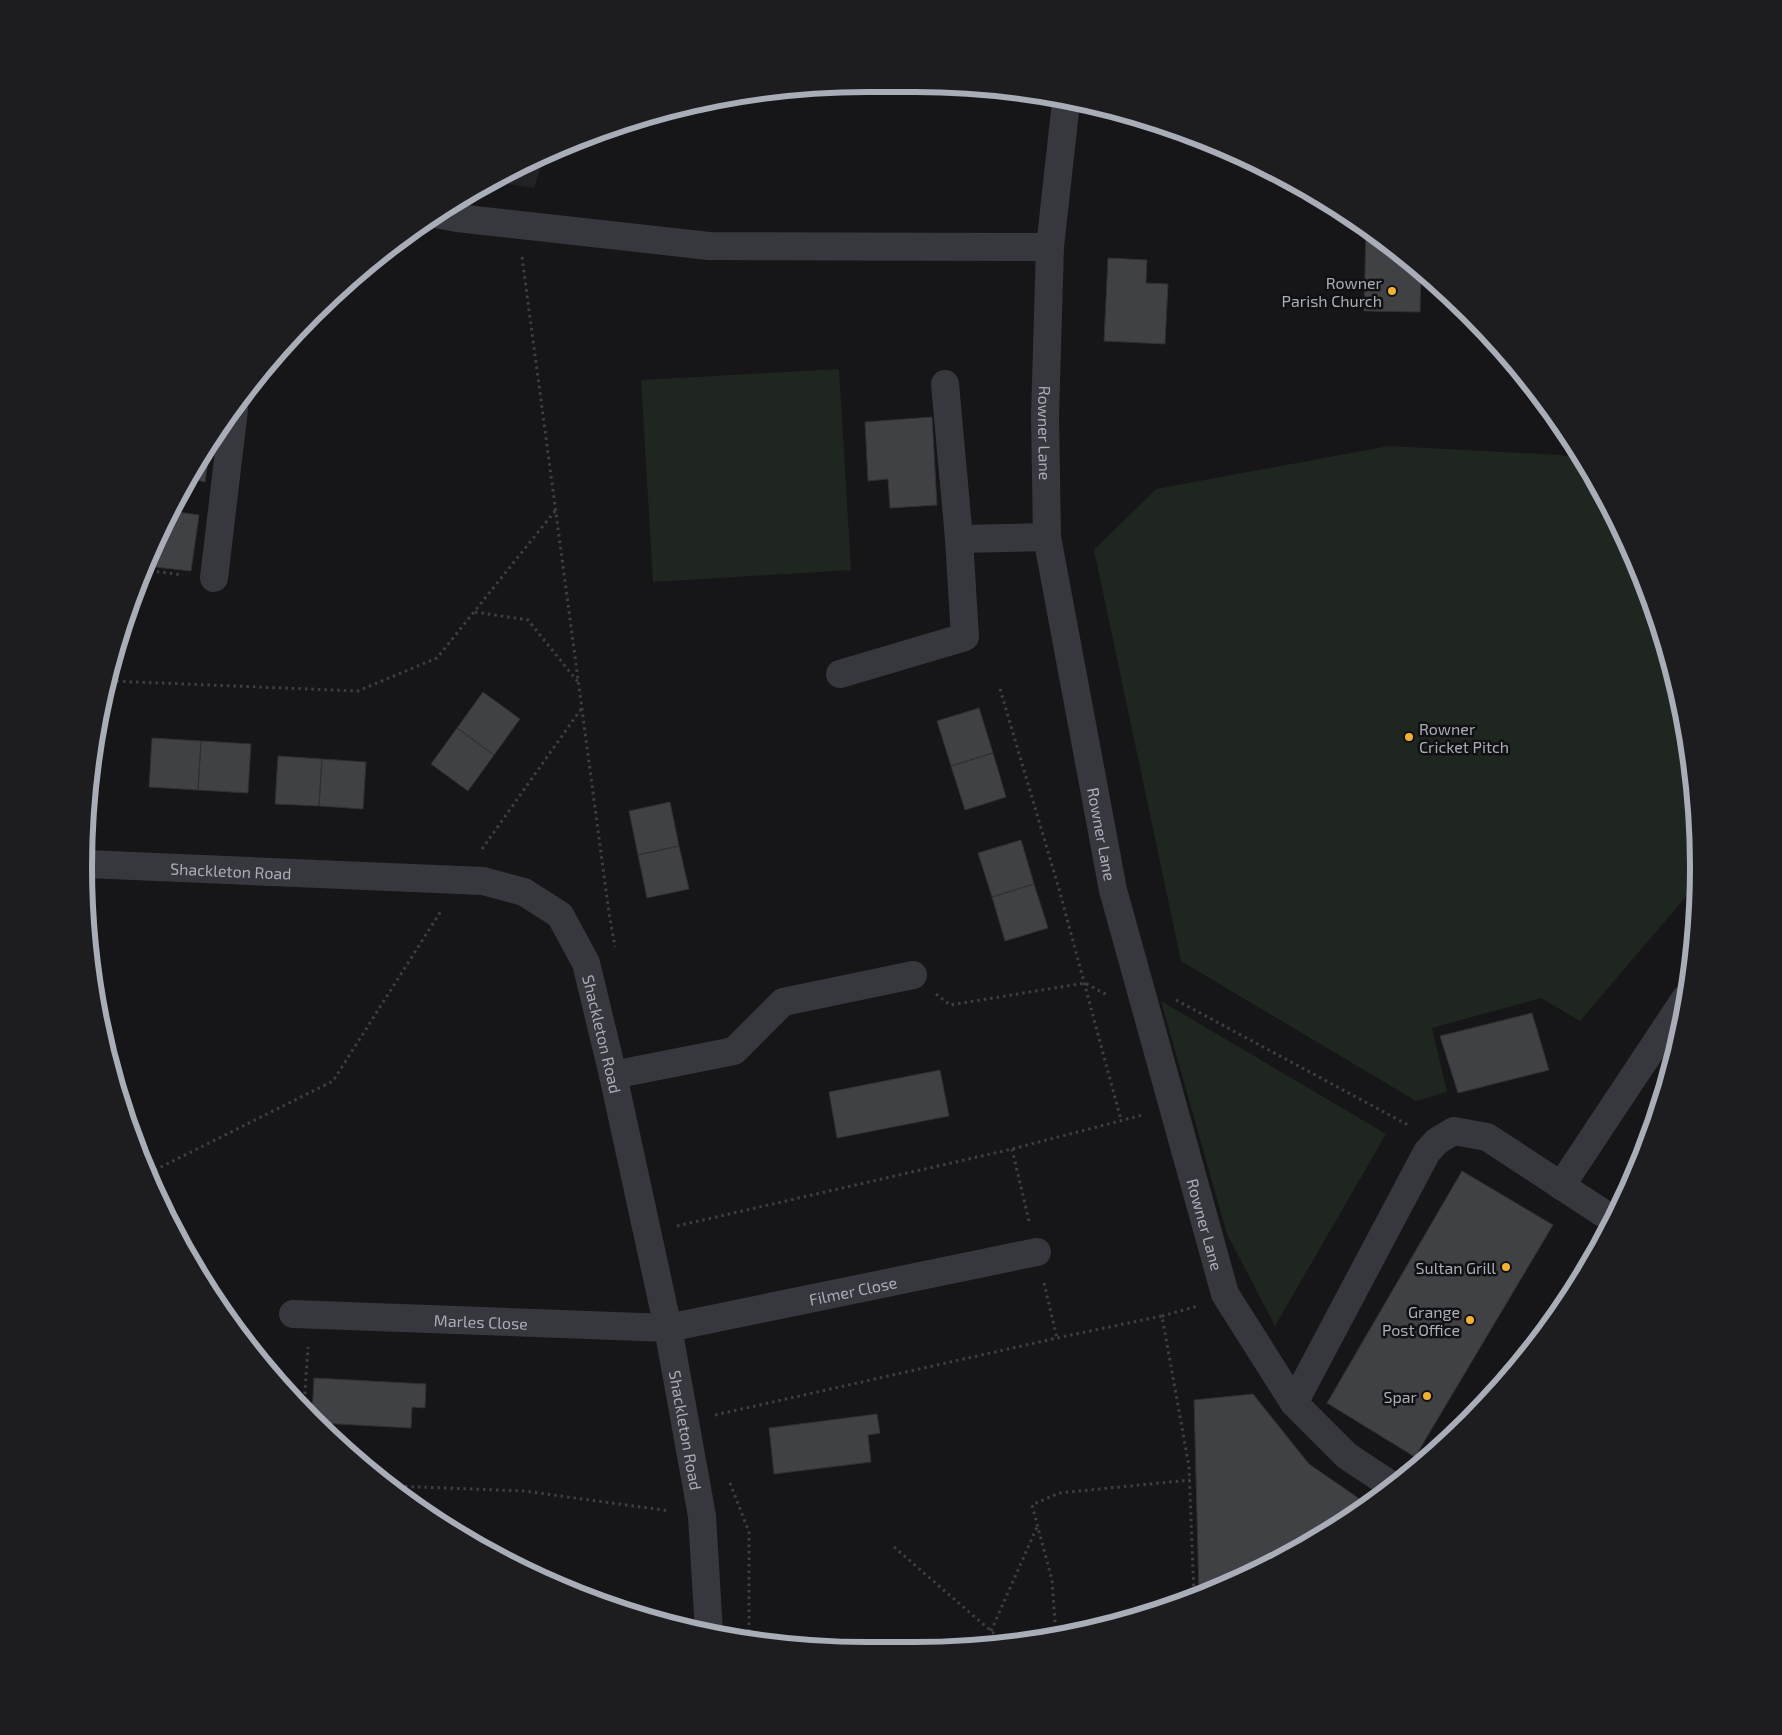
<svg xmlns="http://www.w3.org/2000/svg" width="1782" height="1735" viewBox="0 0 1782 1735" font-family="'Exo 2',sans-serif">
<rect width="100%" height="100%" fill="#161618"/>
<path fill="#222225" d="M 544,156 L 534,188 L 496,182 Z"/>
<path fill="#1e261f" d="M 839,369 L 851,570 L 653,582 L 641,380 Z
M 1389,446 L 1560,455 L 1579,459 L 1618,521 L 1672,665 L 1695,809 L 1694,819 L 1696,841 L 1694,887 L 1580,1021 L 1541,998 L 1432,1028 L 1447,1092 L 1416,1101 L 1181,961 L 1094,550 L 1156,489 Z
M 1161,1001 L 1386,1134 L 1275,1326 L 1227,1234 Z"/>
<path fill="#404145" stroke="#303034" d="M 1366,231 L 1421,271 L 1420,312 L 1364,311 Z
M 1108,258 L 1147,260 L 1146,283 L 1168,284 L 1165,344 L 1104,341 Z
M 932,417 L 937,505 L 890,508 L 888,479 L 868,481 L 865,422 Z
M 211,441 L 205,482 L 189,478 Z
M 170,511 L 199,515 L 191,571 L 146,566 Z
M 483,692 L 520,719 L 494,755 L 457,728 Z
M 979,708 L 993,753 L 951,766 L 937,721 Z
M 457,728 L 494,755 L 468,791 L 431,764 Z
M 152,738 L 201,741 L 198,790 L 149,787 Z
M 201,741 L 251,744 L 248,793 L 198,790 Z
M 993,753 L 1006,797 L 965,810 L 951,766 Z
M 278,756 L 322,759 L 319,806 L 275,804 Z
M 322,759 L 366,762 L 363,809 L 319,806 Z
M 670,802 L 679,846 L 638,855 L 629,811 Z
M 1021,840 L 1034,884 L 992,897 L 978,853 Z
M 679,846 L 689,889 L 647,898 L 638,855 Z
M 1034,884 L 1048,928 L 1005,941 L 992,897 Z
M 1532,1013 L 1549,1070 L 1458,1093 L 1440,1036 Z
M 940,1070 L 949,1116 L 837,1138 L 829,1092 Z
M 1462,1171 L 1553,1225 L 1415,1457 L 1327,1403 Z
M 314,1378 L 426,1384 L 425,1408 L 412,1407 L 411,1428 L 319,1423 L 312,1415 Z
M 1253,1394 L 1309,1464 L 1367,1504 L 1261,1571 L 1199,1594 L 1194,1400 Z
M 877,1414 L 880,1433 L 868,1435 L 871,1462 L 774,1474 L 769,1428 Z"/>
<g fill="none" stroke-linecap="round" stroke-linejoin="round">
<path stroke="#3d3f44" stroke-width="3" stroke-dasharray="2.5 4" stroke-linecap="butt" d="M 522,257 L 609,913 L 615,947
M 144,570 L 183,575
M 475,612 L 528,620 L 578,682
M 110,681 L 358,691 L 437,658 L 555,511
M 1000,689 L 1059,889 L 1121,1120
M 1695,809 L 1694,819 L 1696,841
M 482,849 L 581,709
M 936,994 L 950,1005 L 1085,983 L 1109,996
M 1176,1000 L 1408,1125
M 1012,1149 L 1029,1221
M 149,1173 L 333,1081 L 441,911
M 677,1226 L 1012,1149 L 1143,1115
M 1044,1283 L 1057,1338
M 1162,1316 L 1198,1306
M 304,1407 L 308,1347
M 715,1415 L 1057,1338 L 1162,1316 L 1189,1467 L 1194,1596
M 730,1483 L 749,1532 L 749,1641
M 392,1486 L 524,1491 L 670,1511
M 894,1547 L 1005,1643
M 991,1631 L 1037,1527
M 1056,1635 L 1052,1580 L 1032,1505 L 1059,1493 L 1190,1480"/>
<g stroke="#37383d" stroke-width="28">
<path id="s1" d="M 1066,102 L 1050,247 L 1045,416 L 1047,537 L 1113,890 L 1225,1294 L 1294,1403 L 1347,1456 L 1394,1487"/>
<path d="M 436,214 L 457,218 L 709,246 L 1050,247"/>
<path d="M 959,539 L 1047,537"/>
<path d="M 214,578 L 234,409"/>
<path d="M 840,674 L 965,637 L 959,539 L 945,384"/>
<path id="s2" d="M 87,864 L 483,881 L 524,892 L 560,915 L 586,963 L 613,1075 L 668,1328 L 702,1516 L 709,1632"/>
<path d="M 613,1075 L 734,1051 L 783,1002 L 913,975"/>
<path d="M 1561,1186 L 1685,999"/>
<path id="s3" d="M 293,1314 L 668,1328 L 1037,1252"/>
<path d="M 1294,1403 L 1427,1152 L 1437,1141 L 1454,1131 L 1487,1137 L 1612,1219"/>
</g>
</g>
<g fill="#f2b134" stroke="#111113" stroke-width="2">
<circle cx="1392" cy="291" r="5"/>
<circle cx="1409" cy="737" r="5"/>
<circle cx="1506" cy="1267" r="5"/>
<circle cx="1470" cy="1320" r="5"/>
<circle cx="1427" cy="1396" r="5"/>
</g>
<g text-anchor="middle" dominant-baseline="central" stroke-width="5" stroke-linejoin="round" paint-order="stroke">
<g font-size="16" fill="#a8adb8" stroke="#111113" text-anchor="end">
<text x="1382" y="282">Rowner<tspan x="1382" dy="18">Parish Church</tspan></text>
<text x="1419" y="728" text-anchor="start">Rowner<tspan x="1419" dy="18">Cricket Pitch</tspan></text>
<text x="1496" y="1267">Sultan Grill</text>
<text x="1460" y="1311">Grange<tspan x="1460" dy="18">Post Office</tspan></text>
<text x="1417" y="1396">Spar</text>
</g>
<g font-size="16" fill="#a8adb8" stroke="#111113">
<text stroke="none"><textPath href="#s1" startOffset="332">Rowner Lane</textPath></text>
<text stroke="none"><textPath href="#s1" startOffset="738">Rowner Lane</textPath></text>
<text stroke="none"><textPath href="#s2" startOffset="144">Shackleton Road</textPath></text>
<text stroke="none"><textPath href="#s2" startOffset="609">Shackleton Road</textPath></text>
<text stroke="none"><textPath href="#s1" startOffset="1142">Rowner Lane</textPath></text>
<text stroke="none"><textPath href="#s3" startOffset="564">Filmer Close</textPath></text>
<text stroke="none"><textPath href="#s3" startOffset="188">Marles Close</textPath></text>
<text stroke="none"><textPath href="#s2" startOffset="1014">Shackleton Road</textPath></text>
</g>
</g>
<path d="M0 0H1782V1735H0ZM867 92H915A775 775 0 0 1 1690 867V867A775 775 0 0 1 915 1642H867A775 775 0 0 1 92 867V867A775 775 0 0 1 867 92Z" fill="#1d1d20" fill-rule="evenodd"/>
<path fill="none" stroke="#a8adb8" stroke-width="6" d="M867 92H915A775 775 0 0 1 1690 867V867A775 775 0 0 1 915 1642H867A775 775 0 0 1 92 867V867A775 775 0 0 1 867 92Z"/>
</svg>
